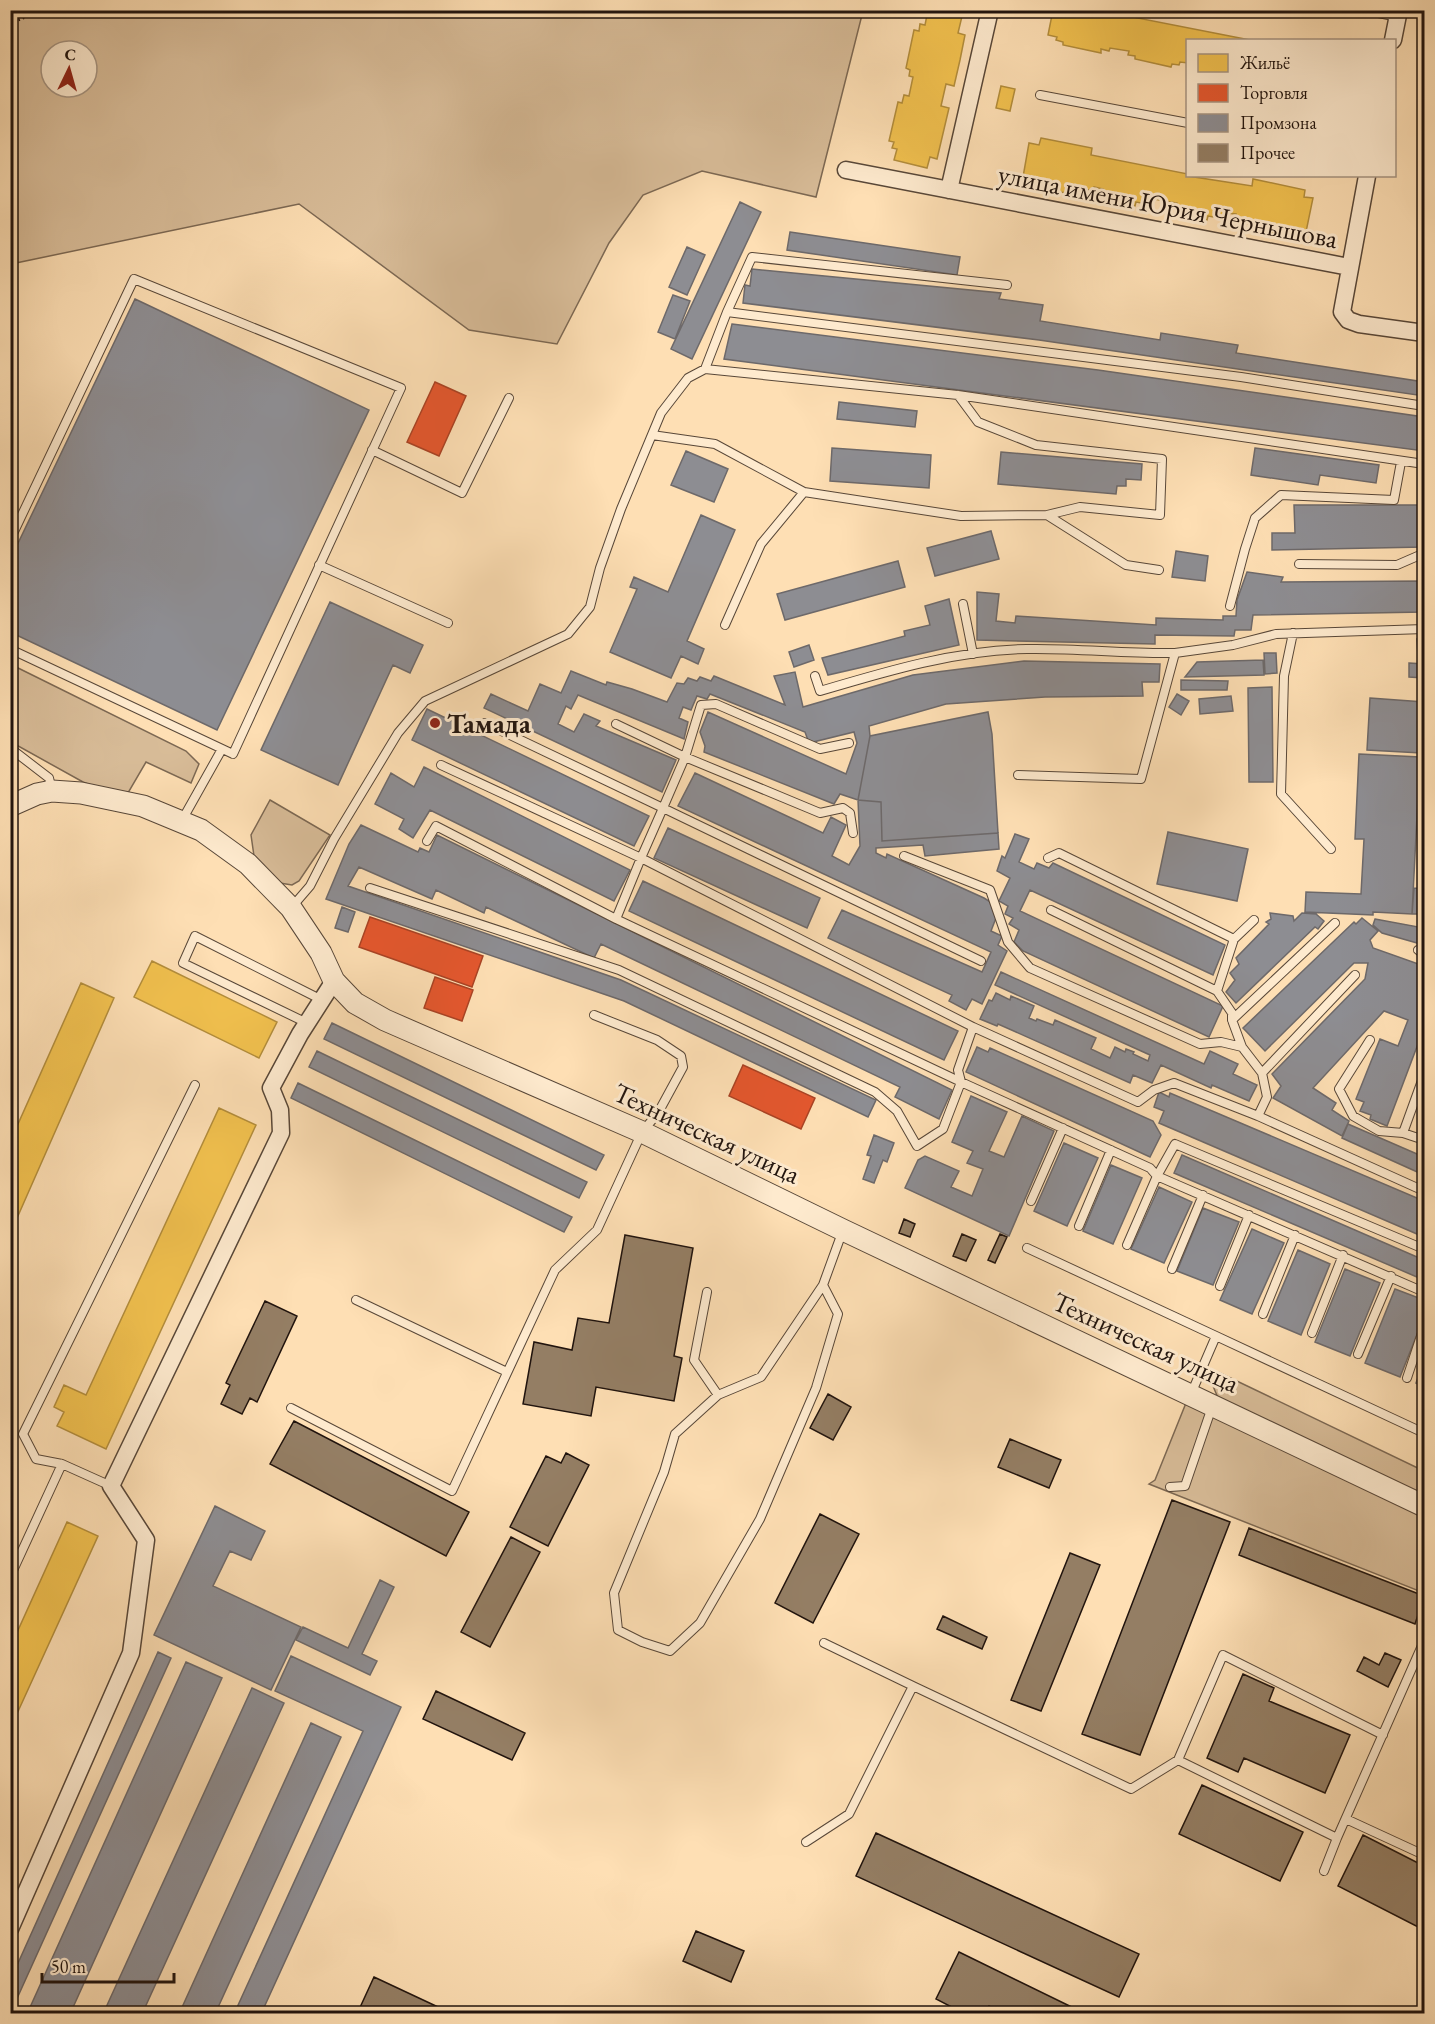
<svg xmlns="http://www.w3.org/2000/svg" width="1435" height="2024" viewBox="0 0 1435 2024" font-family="'EB Garamond',serif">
<rect width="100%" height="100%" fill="#fedfb4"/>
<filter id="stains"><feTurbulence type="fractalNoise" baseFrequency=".00333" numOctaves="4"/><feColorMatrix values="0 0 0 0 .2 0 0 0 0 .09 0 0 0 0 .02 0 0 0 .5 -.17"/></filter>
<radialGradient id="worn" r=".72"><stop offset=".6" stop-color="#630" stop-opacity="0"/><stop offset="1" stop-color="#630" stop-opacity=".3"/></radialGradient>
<path fill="#d8bc98" stroke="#7c6853" stroke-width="1.5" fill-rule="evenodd" d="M 11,10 L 863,10 L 863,11 L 816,197 L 702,171 L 643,195 L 609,243 L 557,344 L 469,330 L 299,204 L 11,264 ZM 51,51 L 87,51 L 87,87 L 51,87 Z
M 10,664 L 186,751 L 199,764 L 191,783 L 146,762 L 128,793 L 98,788 L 83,782 L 11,742 Z
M 270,800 L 330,835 L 299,881 L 292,885 L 280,883 L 254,856 L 251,835 Z
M 1218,1372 L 1424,1471 L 1424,1496 L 1218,1398 L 1213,1386 Z
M 1186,1403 L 1424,1515 L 1424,1593 L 1149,1484 L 1155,1480 Z"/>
<path fill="#f2c14e" stroke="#b38d3b" stroke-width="1.5" d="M 928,10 L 971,10 L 970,13 L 963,12 L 958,33 L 965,35 L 960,60 L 954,86 L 946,84 L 941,106 L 949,108 L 937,159 L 930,157 L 927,168 L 894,160 L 897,149 L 892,148 L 894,142 L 889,141 L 898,102 L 902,103 L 904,95 L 909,96 L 913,77 L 909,76 L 910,70 L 906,68 L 914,30 L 919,31 L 920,24 L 925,25 Z
M 1053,10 L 1118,10 L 1117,14 L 1250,40 L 1188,40 L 1188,63 L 1180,62 L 1179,65 L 1172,64 L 1171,67 L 1135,59 L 1135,56 L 1128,55 L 1129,51 L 1110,48 L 1109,51 L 1101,49 L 1101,53 L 1063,45 L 1063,42 L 1056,40 L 1057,37 L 1048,35 Z
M 1001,86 L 1015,89 L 1010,111 L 996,108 Z
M 1041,138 L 1092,148 L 1091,155 L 1188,174 L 1188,176 L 1252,186 L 1253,179 L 1305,190 L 1304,197 L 1313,198 L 1306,232 L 1295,230 L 1295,233 L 1288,232 L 1287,236 L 1250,229 L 1251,225 L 1245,223 L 1245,220 L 1235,218 L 1236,214 L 1226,213 L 1225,219 L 1208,216 L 1207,220 L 1188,217 L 1189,212 L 1176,210 L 1177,203 L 1154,199 L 1153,205 L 1136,202 L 1135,206 L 1117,203 L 1118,199 L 1102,196 L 1103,189 L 1094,187 L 1093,191 L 1084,189 L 1083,192 L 1076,191 L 1075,195 L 1037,187 L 1038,183 L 1032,182 L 1032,179 L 1023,177 L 1029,143 L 1039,145 Z
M 152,961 L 277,1022 L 259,1058 L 134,997 Z
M 81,983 L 114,998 L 10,1234 L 10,1142 Z
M 219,1108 L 256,1125 L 106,1449 L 57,1426 L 64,1412 L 54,1407 L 64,1385 L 86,1395 Z
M 67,1522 L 98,1536 L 10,1729 L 10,1648 Z"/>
<path fill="#e4572e" stroke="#aa4324" stroke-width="1.5" d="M 435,382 L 466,396 L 439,456 L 407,442 Z
M 370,917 L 483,956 L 472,987 L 359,947 Z
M 435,977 L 473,990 L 462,1021 L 424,1008 Z
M 743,1065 L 815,1098 L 801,1129 L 729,1096 Z"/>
<path fill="#8d8d92" stroke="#6d696a" stroke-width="1.5" d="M 740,202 L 761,212 L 692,359 L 671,349 Z
M 790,232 L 960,257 L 957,275 L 787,250 Z
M 687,247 L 705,255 L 687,295 L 669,287 Z
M 752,269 L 1001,293 L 999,299 L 1043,305 L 1040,321 L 1160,340 L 1161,333 L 1238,345 L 1236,353 L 1424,382 L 1424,396 L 1039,340 L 743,303 L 745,285 L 750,286 Z
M 673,295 L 690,301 L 675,339 L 658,332 Z
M 135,299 L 369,410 L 217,730 L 10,632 L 10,560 Z
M 732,324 L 1098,370 L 1424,417 L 1424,451 L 724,359 Z
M 839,402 L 917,411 L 915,427 L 837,419 Z
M 832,448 L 931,455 L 929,488 L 830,481 Z
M 1255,448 L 1379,465 L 1376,483 L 1320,475 L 1318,485 L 1251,475 Z
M 686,451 L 728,469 L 714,502 L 671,485 Z
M 1001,452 L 1142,464 L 1141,480 L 1126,479 L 1126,486 L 1117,486 L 1116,494 L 998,484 Z
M 1294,505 L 1424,505 L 1424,547 L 1272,550 L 1272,533 L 1295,533 Z
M 701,515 L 735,530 L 687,641 L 704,649 L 698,664 L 681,656 L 671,678 L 610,652 L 637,589 L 630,587 L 634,577 L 668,592 Z
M 991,531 L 999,559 L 935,576 L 927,548 Z
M 1176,551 L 1208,556 L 1205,581 L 1172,577 Z
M 898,561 L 905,587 L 785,620 L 777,594 Z
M 1247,572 L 1283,577 L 1281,582 L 1424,581 L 1424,612 L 1253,615 L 1251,630 L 1235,630 L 1234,636 L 1155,635 L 1155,644 L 977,640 L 977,592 L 999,594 L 996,621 L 1015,623 L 1016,616 L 1156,625 L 1156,618 L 1223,620 L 1223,616 L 1236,616 L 1237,600 Z
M 949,599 L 959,645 L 828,675 L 822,658 L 905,636 L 904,631 L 930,625 L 925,606 Z
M 330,602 L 423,645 L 410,673 L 393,665 L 338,785 L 261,750 Z
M 1417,639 L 1424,639 L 1424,656 L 1418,656 Z
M 809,645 L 814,660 L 794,667 L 789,652 Z
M 1264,653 L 1276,653 L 1277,673 L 1265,674 Z
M 1263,660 L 1264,675 L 1185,677 L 1197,662 Z
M 1024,661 L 1160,664 L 1159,682 L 1142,682 L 1143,696 L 1045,697 L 946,704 L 869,726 L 870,736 L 858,800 L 840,794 L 834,804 L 704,752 L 705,746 L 700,732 L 708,712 L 846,774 L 857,743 L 854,732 L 809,743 L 805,732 L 710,694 L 707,699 L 697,696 L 691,710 L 683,707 L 679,718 L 688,722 L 684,739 L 578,695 L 571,709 L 566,706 L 558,724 L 574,732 L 584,714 L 600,721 L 596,726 L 676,760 L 662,792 L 484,708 L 491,694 L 528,711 L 540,684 L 561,693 L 571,671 L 606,685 L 607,682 L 632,689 L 667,702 L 677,683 L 684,684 L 688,678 L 697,681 L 700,677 L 711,681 L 714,676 L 785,705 L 774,676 L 795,672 L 803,707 L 913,675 Z
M 1409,663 L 1424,664 L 1424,678 L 1409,677 Z
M 1181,680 L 1228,681 L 1227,690 L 1181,690 Z
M 1272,687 L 1273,782 L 1249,782 L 1248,688 Z
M 1177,694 L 1189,701 L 1181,715 L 1169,707 Z
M 1231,696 L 1233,711 L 1200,714 L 1199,699 Z
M 1370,698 L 1424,702 L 1421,753 L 1367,750 Z
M 427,709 L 649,816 L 634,846 L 412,740 Z
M 988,712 L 992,734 L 998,833 L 882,841 L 881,802 L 858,800 L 870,736 Z
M 1359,754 L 1420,757 L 1412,914 L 1373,912 L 1373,915 L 1305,912 L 1306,892 L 1361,894 L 1364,839 L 1355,839 Z
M 424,767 L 630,870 L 614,901 L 430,810 L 413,838 L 399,829 L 404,819 L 375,804 L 391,773 L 414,787 Z
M 695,773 L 823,833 L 831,817 L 846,825 L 832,856 L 849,865 L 860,846 L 858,800 L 881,802 L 882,841 L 998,833 L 999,849 L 925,856 L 923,845 L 876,848 L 876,853 L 886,858 L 887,854 L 984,898 L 992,903 L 996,918 L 991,931 L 1002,936 L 998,945 L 1007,951 L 982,1004 L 972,999 L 966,1010 L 949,1001 L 952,995 L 828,938 L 842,910 L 982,972 L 991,952 L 678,806 Z
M 361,825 L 418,852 L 420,848 L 429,852 L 437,835 L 952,1090 L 939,1119 L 895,1097 L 900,1087 L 601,944 L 594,958 L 486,907 L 484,913 L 436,890 L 432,899 L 359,867 L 348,886 L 621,980 L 876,1100 L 868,1117 L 624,1001 L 326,899 L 349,844 Z
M 668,828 L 820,898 L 807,928 L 654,858 Z
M 1168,832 L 1248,849 L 1237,901 L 1157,884 Z
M 1015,834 L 1029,839 L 1019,862 L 1034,869 L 1037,863 L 1049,868 L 1053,863 L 1225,945 L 1213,975 L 1030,890 L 1020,911 L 1223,1006 L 1209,1037 L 1023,951 L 1014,942 L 1019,930 L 1009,924 L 1013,918 L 1005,914 L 1008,906 L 999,901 L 1010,878 L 997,871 L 1002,856 L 1005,858 Z
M 643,881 L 958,1031 L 944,1060 L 629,911 Z
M 1414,888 L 1424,889 L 1424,914 L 1412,914 Z
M 342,907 L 355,912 L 348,932 L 335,928 Z
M 1270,913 L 1293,916 L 1294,921 L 1302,913 L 1316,914 L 1324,921 L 1318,929 L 1315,927 L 1236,1003 L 1226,992 L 1235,980 L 1230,973 L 1239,964 L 1236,958 L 1269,924 L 1266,922 L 1271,919 Z
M 1362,918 L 1378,931 L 1370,940 L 1373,948 L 1424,966 L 1424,1028 L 1387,1126 L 1370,1119 L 1371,1115 L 1360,1111 L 1364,1102 L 1356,1099 L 1380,1039 L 1398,1046 L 1408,1020 L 1384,1011 L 1313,1088 L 1336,1103 L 1332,1110 L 1349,1121 L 1342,1136 L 1273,1098 L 1281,1086 L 1272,1074 L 1365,979 L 1368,963 L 1354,963 L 1265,1051 L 1243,1028 L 1354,922 L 1356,924 Z
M 1375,919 L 1424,928 L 1424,945 L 1382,933 L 1373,925 Z
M 1001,972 L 1204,1064 L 1210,1051 L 1238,1064 L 1233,1074 L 1257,1085 L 1249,1101 L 1212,1085 L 1211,1088 L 1161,1065 L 1152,1083 L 1133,1075 L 1130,1083 L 998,1024 L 997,1026 L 980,1019 L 989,1000 L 992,1001 L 996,993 L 1010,1000 L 1011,996 L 1034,1006 L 1029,1018 L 1036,1021 L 1037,1019 L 1053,1025 L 1055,1020 L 1096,1038 L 1091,1049 L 1110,1058 L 1115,1047 L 1125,1052 L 1126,1049 L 1134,1052 L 1133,1054 L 1148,1061 L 1150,1055 L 995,985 Z
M 332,1023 L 604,1155 L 596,1170 L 324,1039 Z
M 977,1047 L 988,1052 L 990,1048 L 1153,1121 L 1161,1135 L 1150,1157 L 966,1072 Z
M 317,1051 L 587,1182 L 579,1198 L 309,1067 Z
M 298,1083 L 572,1217 L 564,1232 L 291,1098 Z
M 1159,1092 L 1169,1097 L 1170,1093 L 1424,1201 L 1424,1237 L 1159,1123 L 1164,1111 L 1154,1107 Z
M 971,1096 L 1007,1112 L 989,1151 L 1004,1157 L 1022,1116 L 1054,1131 L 1009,1236 L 905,1188 L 918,1160 L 925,1156 L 959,1171 L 951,1187 L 972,1196 L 983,1169 L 967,1163 L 973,1151 L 952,1142 Z
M 1424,1116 L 1424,1134 L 1418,1131 Z
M 1348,1124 L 1424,1157 L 1424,1175 L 1342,1138 Z
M 874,1135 L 894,1143 L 887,1162 L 883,1160 L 874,1183 L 863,1179 L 871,1156 L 867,1155 Z
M 1064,1143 L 1098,1158 L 1067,1226 L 1034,1211 Z
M 1182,1155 L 1424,1260 L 1424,1280 L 1174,1173 Z
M 1111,1165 L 1142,1178 L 1113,1244 L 1083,1231 Z
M 1159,1187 L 1192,1202 L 1164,1263 L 1131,1249 Z
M 1203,1208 L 1239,1222 L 1213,1285 L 1177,1271 Z
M 1252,1229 L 1284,1243 L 1252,1314 L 1220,1300 Z
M 1298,1250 L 1330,1264 L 1301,1335 L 1268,1321 Z
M 1345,1269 L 1380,1283 L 1350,1356 L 1315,1342 Z
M 1395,1289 L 1424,1300 L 1424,1317 L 1400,1377 L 1365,1363 Z
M 1424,1360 L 1424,1387 L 1416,1383 Z
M 215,1506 L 265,1531 L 251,1560 L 230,1551 L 213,1586 L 301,1627 L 271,1690 L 154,1635 Z
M 380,1580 L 394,1587 L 362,1654 L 377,1661 L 370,1675 L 296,1640 L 303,1627 L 348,1648 Z
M 158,1652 L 171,1658 L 10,2014 L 10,1981 Z
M 291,1656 L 401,1707 L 261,2014 L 234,2014 L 363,1731 L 275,1691 Z
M 186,1662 L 222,1678 L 70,2014 L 27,2014 Z
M 252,1688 L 284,1703 L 142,2014 L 103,2014 Z
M 311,1723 L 341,1737 L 215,2014 L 179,2014 Z"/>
<path fill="#947e64" stroke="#21140e" stroke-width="1.5" d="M 904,1219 L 915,1224 L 910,1237 L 899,1233 Z
M 962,1234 L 976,1240 L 966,1261 L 953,1256 Z
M 1000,1234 L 1007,1237 L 995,1263 L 988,1260 Z
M 625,1235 L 693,1248 L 674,1356 L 682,1358 L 674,1401 L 596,1387 L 591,1416 L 523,1404 L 534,1342 L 572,1350 L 578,1318 L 609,1323 Z
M 265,1301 L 297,1316 L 257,1402 L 250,1398 L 242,1414 L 221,1404 L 230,1385 L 226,1383 Z
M 828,1394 L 851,1407 L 833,1440 L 810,1428 Z
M 294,1421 L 469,1512 L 446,1556 L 270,1464 Z
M 1010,1439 L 1061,1460 L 1049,1488 L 998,1467 Z
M 566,1453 L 589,1465 L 548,1546 L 510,1527 L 546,1456 L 561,1463 Z
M 1172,1500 L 1230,1522 L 1140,1755 L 1082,1734 Z
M 820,1514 L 859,1534 L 813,1623 L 775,1603 Z
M 1249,1528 L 1424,1596 L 1415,1624 L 1239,1555 Z
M 511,1537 L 540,1552 L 490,1647 L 461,1632 Z
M 1070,1553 L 1100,1565 L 1041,1711 L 1011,1700 Z
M 943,1616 L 987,1637 L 982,1649 L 937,1629 Z
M 1385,1653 L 1401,1660 L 1388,1687 L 1357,1671 L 1364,1657 L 1379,1665 Z
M 1243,1674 L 1274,1688 L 1269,1701 L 1350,1735 L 1325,1793 L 1244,1758 L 1238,1772 L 1207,1758 Z
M 436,1691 L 525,1733 L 512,1760 L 423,1719 Z
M 1202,1785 L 1303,1832 L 1280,1881 L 1179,1834 Z
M 876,1833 L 1139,1954 L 1119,1997 L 856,1876 Z
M 1363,1835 L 1424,1866 L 1424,1930 L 1338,1886 Z
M 696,1931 L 744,1951 L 731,1982 L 683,1961 Z
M 959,1952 L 1086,2014 L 1004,2014 L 989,2006 L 985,2014 L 965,2014 L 936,1999 Z
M 374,1977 L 453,2014 L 357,2014 Z"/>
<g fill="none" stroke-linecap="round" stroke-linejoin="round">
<g stroke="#584738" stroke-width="10">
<path id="service" d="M 1364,10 L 1398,17
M 1040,95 L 1188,123
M 727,312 L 752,257 L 1007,285
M 705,369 L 727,312 L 1241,377 L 1424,406
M 958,395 L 978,422 L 1036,445 L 1162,459 L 1160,515 L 1080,507 L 1047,515
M 652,435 L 715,444 L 804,492 L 761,544 L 725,625
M 372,450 L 462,493 L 509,398
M 804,492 L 961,516 L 1047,515 L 1126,565 L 1159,570
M 10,540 L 134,279 L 401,388 L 233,754 L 10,649
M 1299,564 L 1397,565 L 1420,555 L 1424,555
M 319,565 L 448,623
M 963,604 L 973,654
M 1230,606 L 1245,549 L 1255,518 L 1281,495 L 1394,500 L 1401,462
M 1293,633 L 1284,676 L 1281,794 L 1331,849
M 815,676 L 820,691 C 887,671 957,650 1027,649 C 1077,648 1126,654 1175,653
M 485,723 L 663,808 L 685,757 L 820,813 L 843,808 L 850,813 L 853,833
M 616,724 L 685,757 L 701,705 L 716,704 L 820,749 L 849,743
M 10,748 L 49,778 L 52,791
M 1018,775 L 1141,779 L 1175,653 L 1233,645 L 1276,634 L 1424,629
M 181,822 L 222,749
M 427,841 L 436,826 L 616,919 L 641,858 L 441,765
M 904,856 L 990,890 L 1008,942 L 1030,968 L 1200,1044 L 1221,1042 L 1242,1047 L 1262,1073
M 1048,858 L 1059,853 L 1234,939
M 370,888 L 619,970 L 875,1092 L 897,1111 L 917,1146 L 943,1129 L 961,1082 L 1150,1168 L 1157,1176 L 1424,1292
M 291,908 L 310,886 L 334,839 L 398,733 L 425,701 L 568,634 L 590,607 L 600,568 L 621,509 L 661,413 L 688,378 L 705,369 L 958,395 L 1424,464
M 1051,910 L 1217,991 L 1232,1013 L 1232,1020
M 616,919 L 961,1082
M 1418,950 L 1424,955
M 1217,991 L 1234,939 L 1254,920
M 309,1024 L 183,963 L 195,936 L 322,1000
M 973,1027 L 641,858 L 663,808 L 981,961
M 1370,1040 L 1339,1089 L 1353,1116 L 1379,1131 L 1403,1133
M 1242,1047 L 1232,1020 L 1335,923
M 1424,1075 L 1403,1133 L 1424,1140
M 961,1082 L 958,1070 L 973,1027 L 1138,1102 L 1154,1090 L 1174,1083 L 1258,1116 L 1267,1097 L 1262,1073 L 1355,975
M 1258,1116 L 1424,1191
M 1031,1201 L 1063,1128
M 1079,1226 L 1111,1150
M 1127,1245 L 1157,1176 L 1175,1144 L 1424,1249
M 1027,1248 L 1216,1336 L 1191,1394
M 1172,1269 L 1203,1195
M 823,1285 L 761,1377 L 718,1395 L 675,1434 L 664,1472 L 614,1593 L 618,1630 L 642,1642 L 670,1651 L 700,1623 L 760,1519 L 816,1388 L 838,1314 L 823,1285 L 843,1230
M 1220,1286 L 1249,1215
M 707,1292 L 694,1360 L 718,1395
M 356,1300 L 507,1372
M 1263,1314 L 1295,1235
M 1312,1333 L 1343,1255
M 1216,1336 L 1424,1433
M 1358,1354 L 1391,1276
M 1407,1378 L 1424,1327
M 291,1408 L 452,1491 L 555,1270 L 597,1230 L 642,1132 L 658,1113 L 683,1067 L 681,1056 L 657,1040 L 594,1015
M 62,1464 L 36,1459 L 23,1434 L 195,1085
M 1170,1487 L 1185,1486 L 1212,1407
M 10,1577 L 62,1464 L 111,1486
M 913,1686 L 1131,1789 L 1178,1760 L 1337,1838 L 1424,1641
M 1178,1760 L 1223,1655 L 1383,1735
M 1346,1819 L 1424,1855
M 806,1842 L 849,1814 L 913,1686 L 824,1643
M 1324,1871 L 1337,1838"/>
</g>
<g stroke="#584738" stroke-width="19">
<path id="minor" d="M 1393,40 L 1399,10
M 846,170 L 1349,267
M 1367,176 L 1342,312 L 1348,320 L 1359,324 L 1424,333
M 949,190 L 990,10
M 10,1929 L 131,1653 L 146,1540 L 111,1486 L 281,1133 L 280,1110 L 271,1088 L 300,1034 L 334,981"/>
</g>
<g stroke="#584738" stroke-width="23">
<path id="tertiary" d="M 10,806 L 37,794 L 52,791 L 81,793 L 143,806 L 201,830 L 248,864 L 291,908 L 321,953 L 334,981 L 355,1003 L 385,1020 L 642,1132 L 843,1230 L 1424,1506"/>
</g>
<path stroke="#21140e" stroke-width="3" stroke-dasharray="1.5 3" stroke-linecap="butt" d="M 10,23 L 44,10"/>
<use href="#service" stroke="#feeace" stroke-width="8"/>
<use href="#minor" stroke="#feeace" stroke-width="16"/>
<use href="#tertiary" stroke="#feeace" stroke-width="21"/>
</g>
<circle fill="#8f2418" stroke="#feeace" stroke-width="2" cx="435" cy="723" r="6"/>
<g text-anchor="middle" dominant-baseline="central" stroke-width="6" stroke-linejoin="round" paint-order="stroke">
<g font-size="27" fill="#21140e" stroke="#feeace">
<text transform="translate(1168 206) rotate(11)">улица имени Юрия Чернышова</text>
<text transform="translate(707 1133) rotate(25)">Техническая улица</text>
<text transform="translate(1146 1342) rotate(25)">Техническая улица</text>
</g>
<g font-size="27" font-weight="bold" fill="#21140e" stroke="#feeace" text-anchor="start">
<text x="447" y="723">Тамада</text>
</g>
</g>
<rect width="1435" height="2024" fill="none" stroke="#fedfb4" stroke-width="36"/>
<rect x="12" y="12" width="1411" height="2000" fill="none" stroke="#21140e" stroke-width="3"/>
<rect x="18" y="18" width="1399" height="1988" fill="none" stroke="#21140e" stroke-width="1.5"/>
<rect x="1186" y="39" width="210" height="138" fill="#feeace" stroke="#a69481" stroke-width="1.5"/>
<rect x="1198" y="54" width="30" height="18" fill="#f2c14e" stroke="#a69481" stroke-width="1.5"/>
<text x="1240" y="69" font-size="18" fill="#21140e">Жильё</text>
<rect x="1198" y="84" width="30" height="18" fill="#e4572e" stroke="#a69481" stroke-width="1.5"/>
<text x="1240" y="99" font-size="18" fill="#21140e">Торговля</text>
<rect x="1198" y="114" width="30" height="18" fill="#8d8d92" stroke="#a69481" stroke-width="1.5"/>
<text x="1240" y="129" font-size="18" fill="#21140e">Промзона</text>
<rect x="1198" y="144" width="30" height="18" fill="#947e64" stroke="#a69481" stroke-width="1.5"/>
<text x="1240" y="159" font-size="18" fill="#21140e">Прочее</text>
<g transform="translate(69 69) rotate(5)"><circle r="28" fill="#feeace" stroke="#a69481" stroke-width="1.5"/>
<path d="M0-4.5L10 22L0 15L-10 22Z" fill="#8f2418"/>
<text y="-9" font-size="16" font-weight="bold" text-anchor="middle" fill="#21140e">С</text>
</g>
<path d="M42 1973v9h132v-9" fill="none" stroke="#21140e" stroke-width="3"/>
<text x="51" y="1973" font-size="18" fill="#21140e" stroke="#feeace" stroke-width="4.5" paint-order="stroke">50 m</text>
<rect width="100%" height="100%" filter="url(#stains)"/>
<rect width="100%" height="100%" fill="url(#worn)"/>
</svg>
